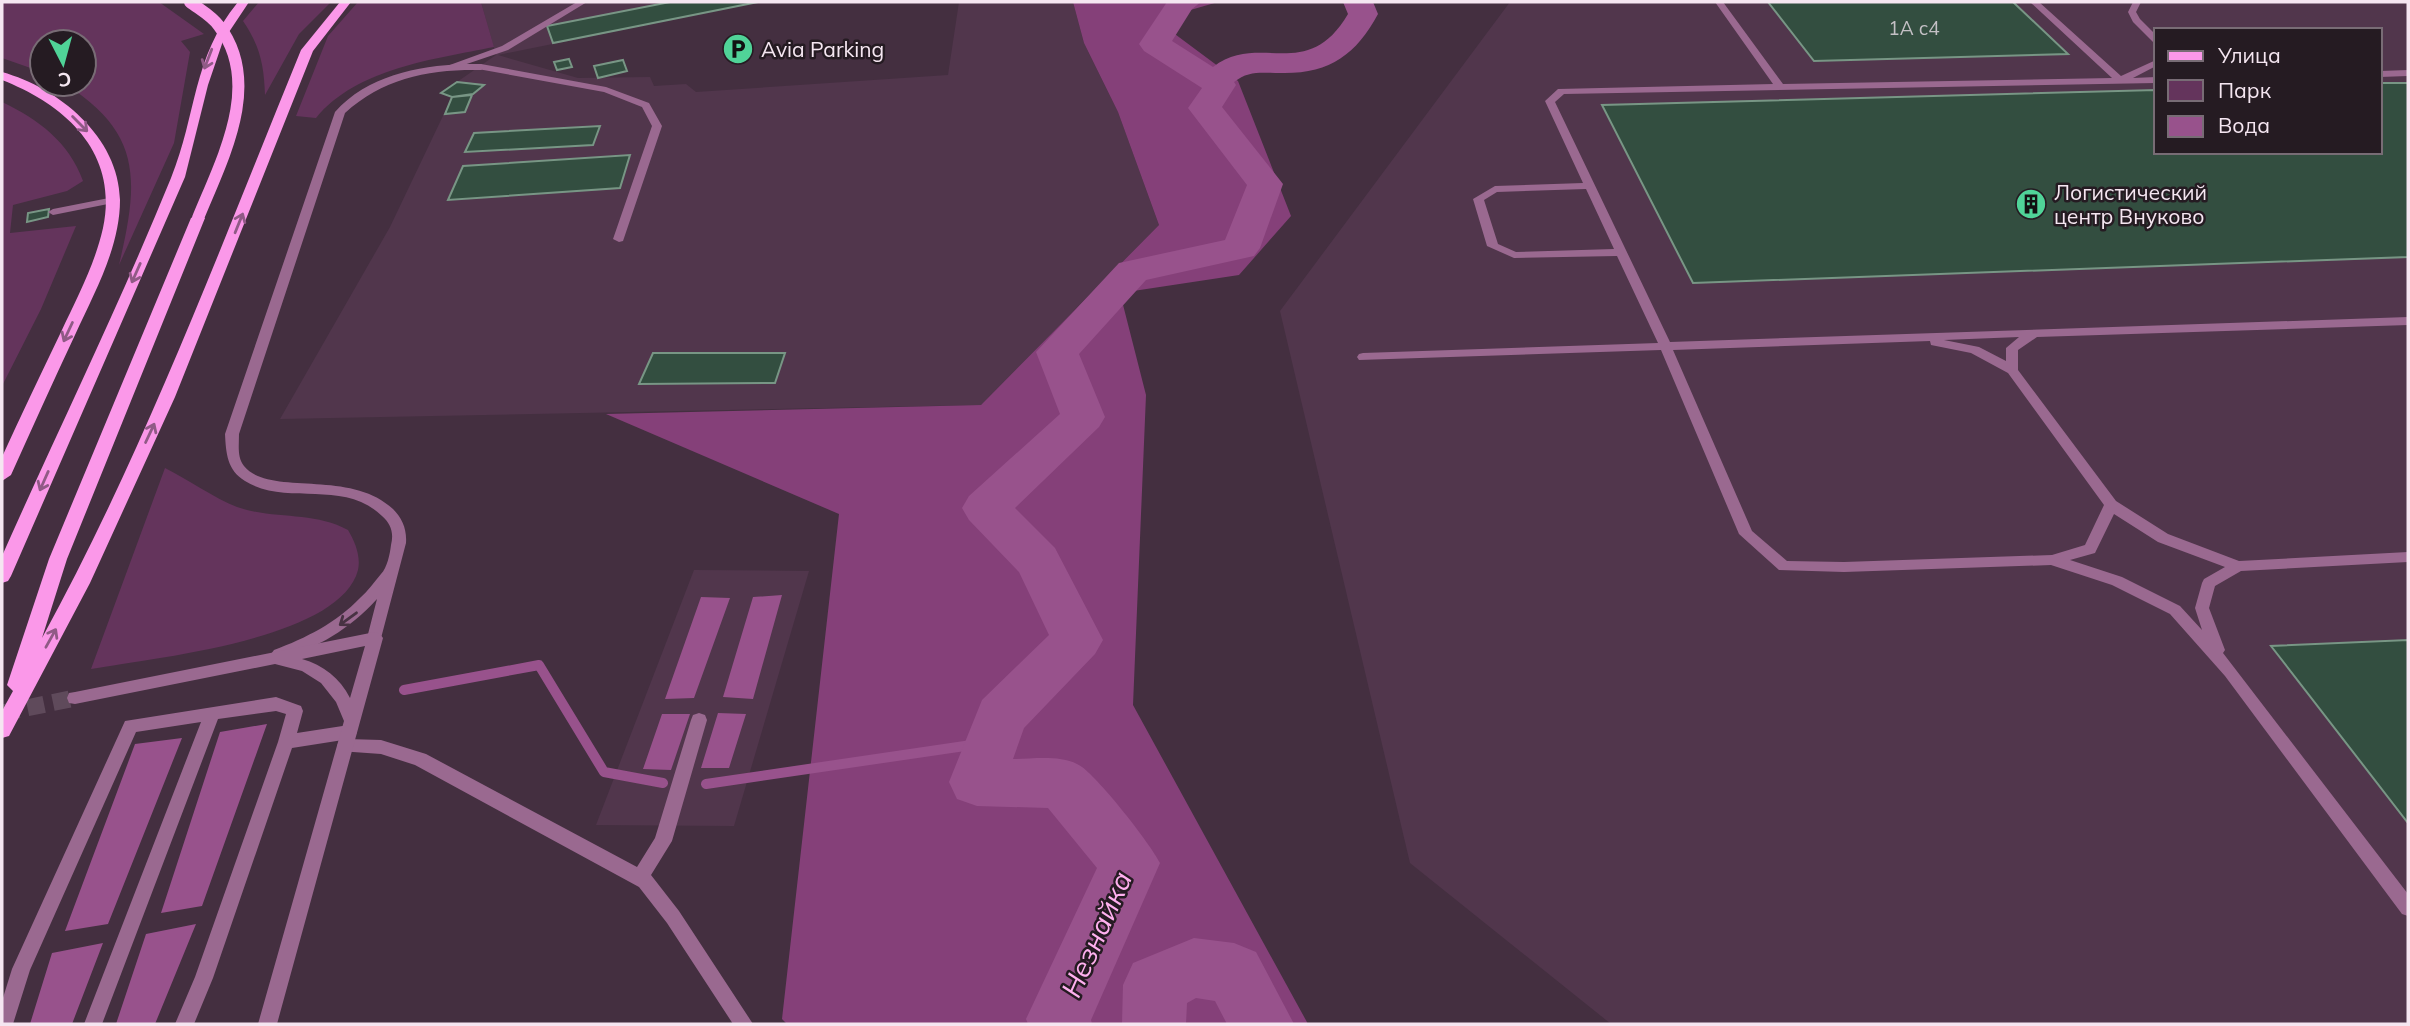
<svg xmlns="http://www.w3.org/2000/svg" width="2410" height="1026" viewBox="0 0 2410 1026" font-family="Mulish,sans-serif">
<rect width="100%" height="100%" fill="#442f40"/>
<path fill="#51364c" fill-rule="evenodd" d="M 481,2 L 760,2 L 498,55 L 578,78 L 650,77 L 654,86 L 686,84 L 696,92 L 948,75 L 959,2 L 1073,2 L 1084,43 L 1118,112 L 1159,225 L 981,405 L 280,419 L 390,227 L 452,97 L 441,93 L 496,55 Z
M 1510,2 L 2408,2 L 2408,1024 L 1611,1024 L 1410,863 L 1280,311 ZM 2156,30 L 2380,30 L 2380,152 L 2156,152 Z
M 694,570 L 809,571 L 734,826 L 596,825 Z"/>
<path fill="#64345c" d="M 2,2 L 159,2 L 204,34 L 181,41 L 190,52 L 174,143 L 119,265 C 138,183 144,134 65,84 L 84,84 L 84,42 L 42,42 L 42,72 L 2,58 Z
M 259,2 L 331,2 L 299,34 L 265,95 C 264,65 260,46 243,21 Z
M 358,2 L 481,2 L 494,47 C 435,59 357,68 316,118 L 296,116 L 328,36 Z
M 2,102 C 38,119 69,142 83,181 L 67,191 L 13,205 L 10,233 L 76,226 L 41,309 L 2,386 Z
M 165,468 C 187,479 214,498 237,507 C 274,520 313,511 348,530 C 355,542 361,556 358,570 C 340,640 152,658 91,669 Z"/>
<path fill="#854079" d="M 1073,2 L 1218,2 L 1156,20 L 1238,81 L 1291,216 L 1239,275 L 1120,293 L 1146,395 L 1133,705 L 1308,1024 L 787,1024 L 782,1019 L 839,514 L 606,414 L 981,405 L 1159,225 L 1118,112 L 1084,43 Z"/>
<path fill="#98528c" d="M 782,595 L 753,699 L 723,697 L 753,597 Z
M 701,597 L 730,598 L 694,698 L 665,699 Z
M 718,713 L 746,714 L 729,768 L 701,768 Z
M 662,714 L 690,714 L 671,770 L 643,769 Z
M 267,724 L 202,906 L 161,913 L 220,732 Z
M 182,738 L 108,924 L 65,931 L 135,744 Z
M 196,924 L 155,1024 L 116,1024 L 146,934 Z
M 103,943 L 72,1024 L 30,1024 L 52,953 Z"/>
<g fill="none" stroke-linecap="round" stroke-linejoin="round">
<path stroke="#98528c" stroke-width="10" d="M 404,690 L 539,665 L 604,772 L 663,783
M 706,784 L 992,742"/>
<path fill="#98528c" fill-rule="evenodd" d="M 1167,2 L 1201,2 L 1192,9 L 1172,41 L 1213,67 C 1260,31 1307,84 1348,14 L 1343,2 L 1373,2 L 1378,14 C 1356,55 1329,74 1281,73 C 1262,73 1249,70 1234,82 L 1236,85 L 1222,107 L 1283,184 L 1260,248 L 1254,256 L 1146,280 L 1079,354 L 1105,417 L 1099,427 L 1015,508 L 1055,548 L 1103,640 L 1095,654 L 1024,728 L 1013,759 C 1034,759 1064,754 1082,767 C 1100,780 1150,843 1160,863 L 1091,1020 L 1092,1024 L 1028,1024 L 1026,1019 L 1097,868 L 1048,808 L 977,806 L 957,799 L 949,782 L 982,700 L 1049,635 L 1019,572 L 969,520 L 962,508 L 969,496 L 1060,414 L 1036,352 L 1119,263 L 1225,240 L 1247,185 L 1188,108 L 1202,88 L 1144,51 L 1139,44 Z
M 1194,938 L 1234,943 L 1256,952 L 1294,1024 L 1227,1024 L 1215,1001 L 1196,998 L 1187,1003 L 1186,1024 L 1122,1024 L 1123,985 L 1133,963 Z"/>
</g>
<path fill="#334e40" stroke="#789685" stroke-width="2" d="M 670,2 L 758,2 L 553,43 L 547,26 Z
M 1768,2 L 2013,2 L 2068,54 L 1814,61 Z
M 569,59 L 572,67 L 557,70 L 554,62 Z
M 623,60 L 627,71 L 598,78 L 594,66 Z
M 457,82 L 484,85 L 473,94 L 452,97 L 441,93 Z
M 2380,83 L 2408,83 L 2408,257 L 1693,283 L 1602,105 L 2156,90 L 2156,152 L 2380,152 Z
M 472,95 L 465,112 L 445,114 L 452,97 Z
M 600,126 L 593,145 L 465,152 L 474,133 Z
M 630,155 L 620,188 L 448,200 L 463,166 Z
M 49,209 L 48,217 L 27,222 L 28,213 Z
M 653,353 L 785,353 L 775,383 L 639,384 Z
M 2408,640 L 2408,823 L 2271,646 Z"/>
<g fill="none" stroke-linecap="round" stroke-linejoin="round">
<path stroke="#5f4a5b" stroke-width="17" stroke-dasharray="17 9" stroke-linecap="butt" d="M 2,713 L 75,698"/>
<path fill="#9a6990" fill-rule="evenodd" d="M 577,2 L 587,2 L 508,50 L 455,68 L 447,66 L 502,46 Z
M 1715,2 L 1723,2 L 1783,84 L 2112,78 L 2030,2 L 2039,2 L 2121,76 L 2156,60 L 2156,66 L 2133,78 L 2156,77 L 2156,83 L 1564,94 L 1555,102 L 1670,342 L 2408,317 L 2408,325 L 2037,337 L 2018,350 L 2018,370 L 2116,501 L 2168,534 L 2239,561 L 2408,552 L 2408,562 L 2241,571 L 2215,586 L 2209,608 L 2225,650 L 2223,653 L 2408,894 L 2408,916 L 2402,914 L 2225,676 L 2170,614 L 2112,585 L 2051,565 L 1844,572 L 1779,570 L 1739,534 L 1661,350 L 1359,360 L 1357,357 L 1359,354 L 1363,353 L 1658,343 L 1617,256 L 1514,258 L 1487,246 L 1473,199 L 1495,186 L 1583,183 L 1545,101 L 1558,89 L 1773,84 ZM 1586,189 L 1614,249 L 1516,252 L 1498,244 L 1484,200 L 1497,192 ZM 2019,337 L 2006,348 L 2006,361 L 1979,347 L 1944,340 ZM 1930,341 L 1931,345 L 1971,353 L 2008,373 L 2104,505 L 2085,545 L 2052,555 L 1844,562 L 1787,561 L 1752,531 L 1673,350 ZM 2114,514 L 2158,542 L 2225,567 L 2204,579 L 2202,583 L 2195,608 L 2202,630 L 2180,606 L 2122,577 L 2070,560 L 2095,553 Z
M 2133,2 L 2141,2 L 2136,12 L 2140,19 L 2156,35 L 2156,43 L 2153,42 L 2133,22 L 2128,12 Z
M 481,64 L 606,87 L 649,103 L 662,126 L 623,241 L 619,242 L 613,239 L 652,126 L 642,107 L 604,92 L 478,69 L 478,65 Z
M 2408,70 L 2408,76 L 2380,77 L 2380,71 Z
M 114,197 L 119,200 L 118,202 L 53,215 L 48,212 L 53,209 Z
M 276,697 L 301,706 L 303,711 L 297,733 L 349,725 L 355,727 L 357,732 L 355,737 L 347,739 L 381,740 L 426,754 L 637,867 L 655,838 L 691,720 L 693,715 L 699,713 L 705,715 L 707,720 L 672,841 L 651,875 L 679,911 L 753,1024 L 733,1024 L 667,923 L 639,887 L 415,765 L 381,754 L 339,751 L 337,746 L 339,741 L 343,740 L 292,748 L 213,978 L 194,1024 L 175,1024 L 195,977 L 278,742 L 286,714 L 276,711 L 218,719 L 102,1024 L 84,1024 L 201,722 L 136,732 L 30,970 L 13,1024 L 2,1024 L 2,1001 L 12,969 L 125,721 Z"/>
<path fill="#9a6990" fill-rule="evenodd" d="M 463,64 L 481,64 L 486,67 L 481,70 C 430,69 383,78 345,113 L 239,434 C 239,445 237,457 244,466 C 269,497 350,468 393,509 C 402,518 407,529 406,543 L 380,642 L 375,644 L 370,642 L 367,638 L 377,599 C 350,629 317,648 279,660 L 274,658 L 271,654 L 274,650 C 306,638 336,623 360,598 C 368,591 374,582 381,574 C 387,568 390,554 391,545 C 394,533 391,524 382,516 C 343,478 287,507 245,481 C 227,470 226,453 225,434 L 335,112 C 367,76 417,66 463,64 Z"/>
<path fill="#9a6990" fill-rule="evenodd" d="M 375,632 L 380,634 L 383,638 L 277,1024 L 258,1024 L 344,721 L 336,702 L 321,683 L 302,671 L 275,664 L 75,704 L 69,703 L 67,698 L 69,693 L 75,692 ZM 365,646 L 350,698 C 340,678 323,665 302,659 Z"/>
<path fill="#fb98e9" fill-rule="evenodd" d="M 238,2 L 249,2 L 223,41 L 208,85 L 185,177 L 11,576 L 8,581 L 2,583 L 2,556 C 58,430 119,306 171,178 C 197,114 192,58 238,2 Z
M 340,2 L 351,2 L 313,51 L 175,397 L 90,583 L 9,736 L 2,738 L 2,711 L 13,691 L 7,685 L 49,559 L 191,218 L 198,214 L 205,218 L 67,559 L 42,638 C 145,450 220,248 301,50 Z
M 2,72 C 59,88 119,137 120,200 C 120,248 94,293 75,335 C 53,382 32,428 11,475 L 2,481 L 2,457 C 21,415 41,374 61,332 C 77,298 95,264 103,228 C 119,153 66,105 2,80 Z"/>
<path stroke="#fb98e9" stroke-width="12" d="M 190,2 C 199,9 212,16 219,26 C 263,84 222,159 198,218"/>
</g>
<defs><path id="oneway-shaft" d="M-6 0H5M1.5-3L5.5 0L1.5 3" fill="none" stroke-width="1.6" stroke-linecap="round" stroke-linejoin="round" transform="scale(1.75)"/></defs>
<g stroke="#905a86">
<use href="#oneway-shaft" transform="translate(208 59) rotate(111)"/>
<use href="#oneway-shaft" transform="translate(80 124) rotate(45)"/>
<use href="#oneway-shaft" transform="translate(239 223) rotate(-68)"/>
<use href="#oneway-shaft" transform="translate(136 273) rotate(114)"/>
<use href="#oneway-shaft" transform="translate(68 332) rotate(115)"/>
<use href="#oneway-shaft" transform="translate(150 433) rotate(-65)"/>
<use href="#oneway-shaft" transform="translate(44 481) rotate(114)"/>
<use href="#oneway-shaft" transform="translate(51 638) rotate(-61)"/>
</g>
<use stroke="#483243" href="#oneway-shaft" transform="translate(348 619) rotate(144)"/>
<defs>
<g id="parking-disc" transform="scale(1.575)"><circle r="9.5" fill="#50d398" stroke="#251b22"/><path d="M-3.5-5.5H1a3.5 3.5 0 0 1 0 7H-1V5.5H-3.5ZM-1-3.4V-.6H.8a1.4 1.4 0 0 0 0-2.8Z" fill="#111"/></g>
<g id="building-disc" transform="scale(1.575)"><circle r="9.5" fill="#50d398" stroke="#251b22"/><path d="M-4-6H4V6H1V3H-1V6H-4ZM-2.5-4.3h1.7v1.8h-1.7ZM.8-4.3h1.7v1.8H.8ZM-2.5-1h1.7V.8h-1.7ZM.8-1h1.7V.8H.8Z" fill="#111"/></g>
</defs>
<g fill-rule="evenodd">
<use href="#parking-disc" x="738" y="49"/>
<use href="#building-disc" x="2031" y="204"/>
</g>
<g text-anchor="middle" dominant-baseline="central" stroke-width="5" stroke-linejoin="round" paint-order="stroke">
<g font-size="19" fill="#c4c0c5">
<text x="1914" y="28">1А с4</text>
</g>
<g font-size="21" fill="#f5e6f1" stroke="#251b22" text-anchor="start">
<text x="761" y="49">Avia Parking</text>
<text x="2054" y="192">Логистический<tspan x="2054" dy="24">центр Внуково</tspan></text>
</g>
<g font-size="28" font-style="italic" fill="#ffb0ef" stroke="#251b22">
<text transform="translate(1096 934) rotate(-66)">Незнайка</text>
</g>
</g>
<rect width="2410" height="1026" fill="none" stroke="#f5e6f1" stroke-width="7"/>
<rect x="2154" y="28" width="228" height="126" fill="#251b22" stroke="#786c75" stroke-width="2"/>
<rect x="2168" y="51" width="35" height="10" fill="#fb98e9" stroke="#786c75" stroke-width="2"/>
<text x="2218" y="63" font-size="21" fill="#f5e6f1">Улица</text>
<rect x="2168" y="80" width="35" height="21" fill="#64345c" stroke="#786c75" stroke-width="2"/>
<text x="2218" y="98" font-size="21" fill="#f5e6f1">Парк</text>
<rect x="2168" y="116" width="35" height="21" fill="#98528c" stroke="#786c75" stroke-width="2"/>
<text x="2218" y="133" font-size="21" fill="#f5e6f1">Вода</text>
<g transform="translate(63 63) rotate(174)"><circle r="33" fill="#251b22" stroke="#786c75" stroke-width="2"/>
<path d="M0-5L12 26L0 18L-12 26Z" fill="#50d398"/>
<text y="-10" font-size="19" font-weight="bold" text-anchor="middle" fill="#f5e6f1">С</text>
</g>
</svg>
